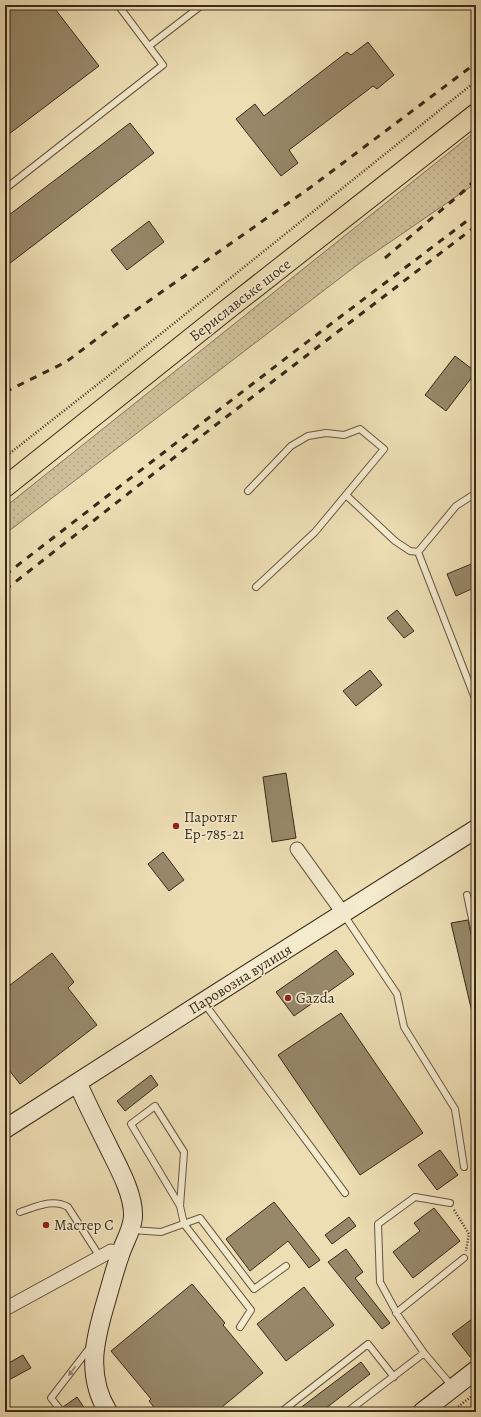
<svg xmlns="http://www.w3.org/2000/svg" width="481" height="1417" viewBox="0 0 481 1417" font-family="Alegreya,serif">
<defs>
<pattern id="grass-dots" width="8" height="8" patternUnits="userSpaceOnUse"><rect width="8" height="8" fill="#cfbf9a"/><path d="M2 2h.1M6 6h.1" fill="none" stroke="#b2a484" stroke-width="1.8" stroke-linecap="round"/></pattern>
</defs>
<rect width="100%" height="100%" fill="#eedeb4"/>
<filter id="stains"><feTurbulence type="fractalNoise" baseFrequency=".005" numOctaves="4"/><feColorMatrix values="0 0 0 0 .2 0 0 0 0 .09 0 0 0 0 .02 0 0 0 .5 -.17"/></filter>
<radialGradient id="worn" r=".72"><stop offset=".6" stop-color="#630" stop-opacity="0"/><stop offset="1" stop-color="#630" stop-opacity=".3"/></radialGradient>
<path fill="url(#grass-dots)" stroke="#84745a" d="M 476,131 L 476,183 L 361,262 L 5,534 L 5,507 Z"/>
<path fill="#98886a" stroke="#3a2a19" d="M 5,5 L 52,5 L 99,66 L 5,137 Z
M 368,42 L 394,75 L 377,89 L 373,86 L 289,150 L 298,163 L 281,176 L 236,119 L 255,104 L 264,116 L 347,52 L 351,55 Z
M 130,123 L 154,153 L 5,267 L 5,218 Z
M 149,221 L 164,242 L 127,270 L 111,250 Z
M 455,356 L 476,372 L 446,411 L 425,395 Z
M 476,562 L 476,587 L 456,596 L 447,574 Z
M 397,610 L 414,631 L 404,638 L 387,618 Z
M 370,670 L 382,685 L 356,706 L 343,691 Z
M 286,773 L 296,838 L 272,842 L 263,777 Z
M 163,852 L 184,880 L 169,891 L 148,864 Z
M 468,920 L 472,939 L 476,942 L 476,1011 L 472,1012 L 451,923 Z
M 336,950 L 354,974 L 294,1016 L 276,992 Z
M 52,953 L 74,982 L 68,988 L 97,1025 L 20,1084 L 5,1065 L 5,989 Z
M 341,1013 L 423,1133 L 360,1175 L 278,1055 Z
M 151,1075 L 158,1085 L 125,1111 L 117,1101 Z
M 440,1150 L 458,1175 L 437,1190 L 418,1165 Z
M 274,1202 L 320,1260 L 309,1268 L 288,1241 L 250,1271 L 226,1239 Z
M 434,1208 L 460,1241 L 413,1278 L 393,1252 L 420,1231 L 414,1223 Z
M 349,1217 L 356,1226 L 332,1244 L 325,1235 Z
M 346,1249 L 363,1272 L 355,1278 L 390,1323 L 382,1329 L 328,1262 Z
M 192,1284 L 225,1323 L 223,1325 L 263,1373 L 216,1412 L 158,1412 L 149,1401 L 151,1399 L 111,1351 Z
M 304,1287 L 334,1325 L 286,1361 L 257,1324 Z
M 476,1316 L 476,1352 L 470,1357 L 452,1334 Z
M 23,1355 L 31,1368 L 5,1382 L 5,1365 Z
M 361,1362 L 370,1374 L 321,1412 L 295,1412 Z
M 77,1397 L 87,1412 L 66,1412 L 63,1407 Z"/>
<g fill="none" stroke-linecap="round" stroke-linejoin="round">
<g stroke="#675740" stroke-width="8">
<path id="lane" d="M 149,46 L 202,5
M 5,189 L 163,65 L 118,5
M 248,491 L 291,446 L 308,436 L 326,433 L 344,435 L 360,429 L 384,449 L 315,532 L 256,587
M 346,495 L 395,541 L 410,551 L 418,552 L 476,701
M 418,552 L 456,506 L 476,493
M 467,895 L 476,938
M 344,915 L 397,994 L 404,1027 L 455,1109 L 464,1167
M 204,1003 L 345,1193
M 180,1206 L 131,1124 L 155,1106 L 184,1152 L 180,1206 L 184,1224 L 251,1310 L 240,1327
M 20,1212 C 36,1207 52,1198 68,1207 L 100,1257
M 132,1230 L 161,1232 L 200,1218 L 254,1289 L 286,1266
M 396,1313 L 464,1258
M 424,1353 L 399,1317 L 380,1282 L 378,1224 L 415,1197 L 450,1203
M 62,1412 L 51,1398 L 91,1346
M 281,1412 L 368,1344 L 394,1377
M 347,1412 L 424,1353 L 452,1386"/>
</g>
<g stroke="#675740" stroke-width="15">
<path id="street" d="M 297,849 L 343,913
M 5,1309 L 111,1251 L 120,1254"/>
</g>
<g stroke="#3a2a19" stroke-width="20">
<path id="secondary" d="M 78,1084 C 87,1104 97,1124 107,1144 C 117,1165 134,1193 133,1217 C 132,1231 124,1242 120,1255 C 115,1269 111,1284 107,1298 C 95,1338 85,1374 108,1412
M 5,1129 L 203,1002 L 476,829
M 422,1412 L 476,1370"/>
</g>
<g stroke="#3a2a19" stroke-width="22">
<path id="primary" d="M 5,487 L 224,312 L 476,114"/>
</g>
<path stroke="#3a2a19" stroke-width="2.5" stroke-dasharray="1 2" stroke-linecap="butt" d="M 5,457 L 107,377 L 476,81
M 454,1210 L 469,1234 L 466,1251
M 451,1412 L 476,1393"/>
<use href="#lane" stroke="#f4eace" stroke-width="6"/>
<use href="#street" stroke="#f4eace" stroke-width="13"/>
<use href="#secondary" stroke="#f4eace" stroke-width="18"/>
<use href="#primary" stroke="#eedeb4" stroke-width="20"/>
<path stroke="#3a2a19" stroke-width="3" stroke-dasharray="7 7" stroke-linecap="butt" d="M 385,258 L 465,190 L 476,179
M 5,392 L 66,362 L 126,317 L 311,187 L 476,63
M 5,575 L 290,355 L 476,214
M 5,590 L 217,424 L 476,226"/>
</g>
<defs><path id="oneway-solid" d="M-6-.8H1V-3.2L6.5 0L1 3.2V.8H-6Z"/></defs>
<use fill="#978a74" href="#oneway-solid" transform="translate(72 1371) rotate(127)"/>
<g fill="#8f2418" stroke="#f4eace" stroke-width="1.5">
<circle cx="176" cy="826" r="4"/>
<circle cx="288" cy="998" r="4"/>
<circle cx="46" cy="1225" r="4"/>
</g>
<g text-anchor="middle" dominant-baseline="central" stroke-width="3" stroke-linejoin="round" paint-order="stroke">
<g font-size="15" fill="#3a2a19" stroke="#f4eace">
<text transform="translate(240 300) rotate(-38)">Бериславське шосе</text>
<text transform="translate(240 979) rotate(-32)">Паровозна вулиця</text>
</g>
<g font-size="15" fill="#3a2a19" stroke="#f4eace" text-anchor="start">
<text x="184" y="817">Паротяг<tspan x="184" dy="17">Ер-785-21</tspan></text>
<text x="296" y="998">Gazda</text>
<text x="54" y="1225">Мастер С</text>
</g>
</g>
<rect width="481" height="1417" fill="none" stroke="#eedeb4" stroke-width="20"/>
<rect x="6" y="6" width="469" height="1405" fill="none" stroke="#3a2a19" stroke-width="2"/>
<rect x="10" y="10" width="461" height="1397" fill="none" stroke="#3a2a19"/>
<rect width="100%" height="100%" filter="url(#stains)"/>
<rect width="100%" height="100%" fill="url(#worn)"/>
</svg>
